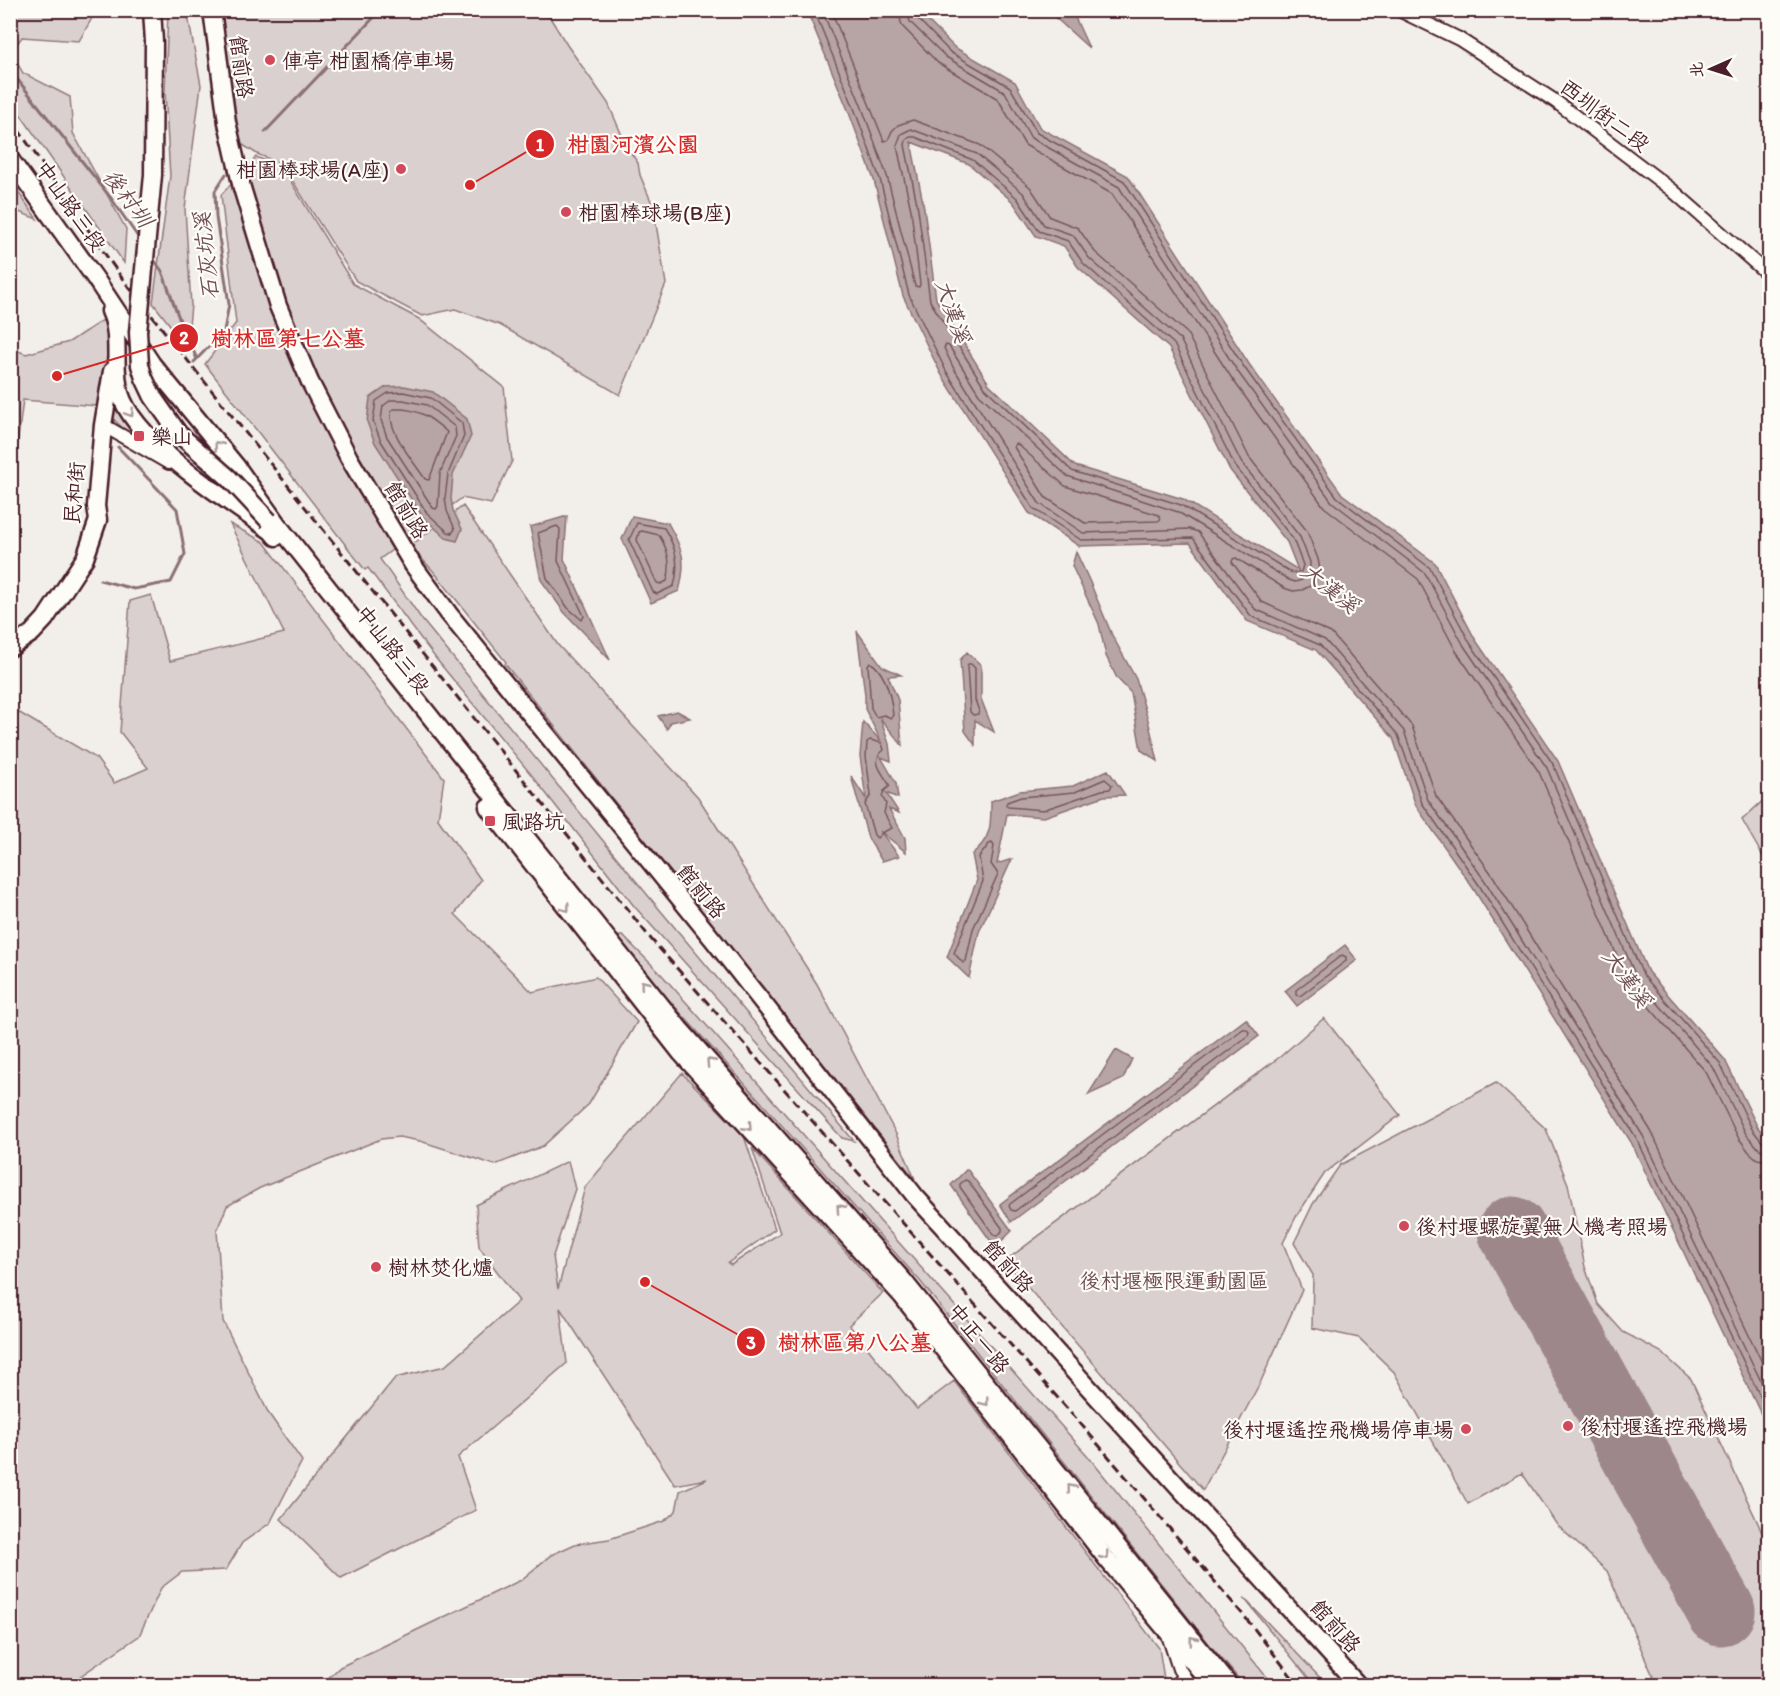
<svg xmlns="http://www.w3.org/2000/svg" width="1780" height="1696" viewBox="0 0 1780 1696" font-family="Itim,'LXGW WenKai TC',sans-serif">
<rect width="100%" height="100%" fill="#f2efeb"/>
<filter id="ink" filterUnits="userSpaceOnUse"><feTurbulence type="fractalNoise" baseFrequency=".0167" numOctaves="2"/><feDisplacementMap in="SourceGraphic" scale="12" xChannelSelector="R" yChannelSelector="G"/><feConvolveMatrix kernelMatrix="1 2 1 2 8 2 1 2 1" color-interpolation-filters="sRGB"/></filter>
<g filter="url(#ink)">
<path fill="#d9d0cf" stroke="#92787d" stroke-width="1.5" d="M 10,11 L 96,11 L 79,41 L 22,37 L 11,52 L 23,73 L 70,97 L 73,133 L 126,229 L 124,263 L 11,101 Z
M 168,11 L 187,11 L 201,85 L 185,209 L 191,305 L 187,347 L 153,303 L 170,176 L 165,91 Z
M 206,11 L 546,11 L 567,45 L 608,103 L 627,147 L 638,163 L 640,175 L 653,206 L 666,284 L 620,395 L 500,325 L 455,309 L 422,316 L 356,281 L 282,164 L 257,154 L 218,129 Z
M 256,157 L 282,167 L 353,284 L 419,319 L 504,387 L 512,461 L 491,504 L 462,498 L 380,559 L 423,621 L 650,898 L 854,1141 L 842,1138 L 634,906 L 534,778 L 437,660 L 368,568 L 365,570 L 205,364 L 236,323 L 221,195 Z
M 11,182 L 37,219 L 11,209 Z
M 106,318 L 109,346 L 97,406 L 23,400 L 13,479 L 11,484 L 11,348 L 26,354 L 69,342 Z
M 112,392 L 155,447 L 126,431 L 112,418 Z
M 463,506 L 558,645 L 698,797 L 817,984 L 896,1134 L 915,1179 L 505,664 L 506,662 L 435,573 L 410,546 Z
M 230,524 L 264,542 L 444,778 L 438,819 L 481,880 L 455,914 L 532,992 L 596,977 L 637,1022 L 589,1104 L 543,1146 L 495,1165 L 420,1141 L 399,1137 L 381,1139 L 260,1188 L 227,1206 L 217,1230 L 223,1321 L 269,1414 L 302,1461 L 270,1523 L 242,1543 L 226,1570 L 182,1572 L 161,1588 L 139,1636 L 67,1685 L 11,1685 L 11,745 L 18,712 L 96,758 L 114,783 L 148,768 L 120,732 L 130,601 L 151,595 L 170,661 L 284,633 Z
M 1769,795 L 1769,867 L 1742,820 Z
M 619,936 L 623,936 L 662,975 L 1087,1455 L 1273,1685 L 1244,1685 L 1210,1645 L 920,1281 L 754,1094 L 657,987 L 618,939 Z
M 1324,1018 L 1400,1115 L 1325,1173 L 1296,1217 L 1283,1243 L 1302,1290 L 1261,1381 L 1203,1490 L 1005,1261 L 1281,1056 Z
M 682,1073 L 744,1136 L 775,1229 L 728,1263 L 731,1265 L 780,1233 L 752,1148 L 883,1293 L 849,1325 L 917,1409 L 954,1381 L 1159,1648 L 1165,1685 L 321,1685 L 340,1667 L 521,1580 L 551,1555 L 575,1544 L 609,1539 L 664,1521 L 676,1511 L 680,1491 L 707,1479 L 675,1485 L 560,1308 L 567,1363 L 458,1457 L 476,1510 L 341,1578 L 281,1519 L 395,1378 L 445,1366 L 519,1301 L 479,1247 L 476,1205 L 568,1161 L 575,1189 L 553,1256 L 558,1289 L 585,1187 Z
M 1496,1083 L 1546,1129 L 1568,1184 L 1585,1267 L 1598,1304 L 1623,1332 L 1661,1352 L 1691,1379 L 1769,1547 L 1769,1685 L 1657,1685 L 1607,1571 L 1557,1525 L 1522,1473 L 1468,1504 L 1394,1372 L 1359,1338 L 1312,1328 L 1313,1275 L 1294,1243 L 1313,1204 L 1340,1165 Z
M 1244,1598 L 1327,1685 L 1314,1685 Z"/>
<path fill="#b7a5a6" stroke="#8b6f75" stroke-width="1.5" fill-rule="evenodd" d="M 807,11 L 918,11 L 954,47 L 1015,82 L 1040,128 L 1128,176 L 1249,364 L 1342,494 L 1435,563 L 1475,639 L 1558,761 L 1648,972 L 1725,1060 L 1757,1126 L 1769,1142 L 1769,1431 L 1631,1142 L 1473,888 L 1416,806 L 1393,738 L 1316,650 L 1247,621 L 1190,543 L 1079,546 L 1029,513 L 941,374 L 903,296 L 874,180 L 848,110 ZM 911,142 L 969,164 L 1013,202 L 1036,236 L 1064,246 L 1078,267 L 1169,348 L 1230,470 L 1287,542 L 1298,570 L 1183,499 L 1075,466 L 989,384 L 936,299 L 924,208 Z
M 1048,11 L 1072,11 L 1089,48 Z
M 404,386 L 433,392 L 467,419 L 471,436 L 453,475 L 451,499 L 453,510 L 462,529 L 457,541 L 446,538 L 423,517 L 375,443 L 367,422 L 370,398 L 386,387 Z
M 567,516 L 564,559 L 610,660 L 564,612 L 541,580 L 530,527 Z
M 632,516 L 668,523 C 683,550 687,561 679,591 L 651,603 L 622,539 Z
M 1076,552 L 1089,580 L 1112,635 L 1136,679 L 1148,720 L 1158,761 L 1141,750 L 1131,693 L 1117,678 L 1106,656 L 1099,624 L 1072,566 Z
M 857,631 L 882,666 L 901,675 L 888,676 L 898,700 L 902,745 L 880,718 L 889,744 L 891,761 L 881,757 L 896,783 L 898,798 L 886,793 L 899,813 L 889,809 L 905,838 L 906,852 L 880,831 L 899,856 L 882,861 L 868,838 L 851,776 L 866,799 L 860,756 L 863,722 L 881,741 L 865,709 L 865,695 Z
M 967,652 L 981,665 L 981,699 L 994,732 L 975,720 L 975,745 L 965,731 L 960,660 Z
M 677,711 L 690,718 L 671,722 L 667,729 L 658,716 Z
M 1108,770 L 1125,795 L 1104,796 L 1044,817 L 1007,814 L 997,864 L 1012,859 L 979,932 L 969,978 L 947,957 L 977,880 L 972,854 C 992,838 991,824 991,801 L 1020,791 L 1073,786 Z
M 1345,945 L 1357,960 L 1297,1006 L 1285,991 Z
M 1246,1019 L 1259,1036 L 1011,1222 L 1000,1204 Z
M 1116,1050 L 1132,1059 L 1123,1079 L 1088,1095 Z
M 967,1169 L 1012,1231 L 995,1247 L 951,1185 Z"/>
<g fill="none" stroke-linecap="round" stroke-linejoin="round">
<path stroke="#76555c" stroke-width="1.5" d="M 814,10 L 854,108 L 880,179 L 909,295 L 946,371 L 1033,508 L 1081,540 L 1193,538 L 1251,616 L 1320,645 L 1398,735 L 1422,803 L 1479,885 L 1637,1139 L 1770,1417
M 822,10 L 861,105 L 887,176 L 915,286 L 919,287 L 920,284 L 911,210 L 897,146 L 901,134 L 911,129 L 977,154 L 1023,193 L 1044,225 L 1073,235 L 1089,258 L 1180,339 L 1241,462 L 1300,537 L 1310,562 L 1310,570 L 1302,580 L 1295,582 L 1289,580 L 1178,512 L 1067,476 L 979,394 L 949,346 L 946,345 L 944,348 L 953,367 L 1039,503 L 1083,533 L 1189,529 L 1198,532 L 1255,609 L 1325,640 L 1404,731 L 1428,800 L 1485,881 L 1643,1136 L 1770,1400
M 831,10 L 884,141 L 888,140 L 892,131 L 898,125 L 913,120 L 980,145 L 1030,187 L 1050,217 L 1078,228 L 1095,252 L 1187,333 L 1249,457 L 1307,531 L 1318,559 L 1320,570 L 1316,579 L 1310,586 L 1302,590 L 1293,591 L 1284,588 L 1236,558 L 1233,559 L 1232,562 L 1262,602 L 1331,633 L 1412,726 L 1436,796 L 1493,876 L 1651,1131 L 1770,1379
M 898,10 L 902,26 L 938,63 L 998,99 L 1025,145 L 1112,194 L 1231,377 L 1324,507 L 1418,579 L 1456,651 L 1539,772 L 1629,984 L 1706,1072 L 1738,1137 L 1749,1152 L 1757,1159 L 1770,1161
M 907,10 L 910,22 L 946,57 L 1005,92 L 1031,138 L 1119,187 L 1238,372 L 1332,502 L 1425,573 L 1464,646 L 1547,768 L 1637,979 L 1713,1067 L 1746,1134 L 1759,1149 L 1770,1152
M 914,10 L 916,17 L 950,52 L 1010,87 L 1037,133 L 1124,181 L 1244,367 L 1337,497 L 1430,568 L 1470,643 L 1553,764 L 1643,975 L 1720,1063 L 1752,1129 L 1763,1143 L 1770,1145
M 910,137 L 915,137 L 973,160 L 1017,198 L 1039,231 L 1068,241 L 1083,263 L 1174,344 L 1235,466 L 1293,539 L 1303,565 L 1301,572 L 1292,573 L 1181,505 L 1072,471 L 985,388 L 930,301 L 918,209 L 905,145 L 906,140 Z
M 403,392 L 431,398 L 462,423 L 464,436 L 448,474 L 445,498 L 447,511 L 455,529 L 452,533 L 448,532 L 427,513 L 381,441 L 373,421 L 376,401 L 388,393 Z
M 391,400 L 403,400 L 427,405 L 455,427 L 456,436 L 440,473 L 438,506 L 436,509 L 433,508 L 387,437 L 381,420 L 383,406 Z
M 394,409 C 418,408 430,417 447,432 L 429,480 L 425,479 C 414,462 388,432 391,411 Z
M 1016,443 L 1065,486 L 1159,515 L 1161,519 L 1158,521 L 1085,523 L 1045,497 L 1014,447 Z
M 637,523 L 664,528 C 676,547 680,564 674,586 L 657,594 L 653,592 L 629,540 Z
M 557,526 L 560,529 L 558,561 L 584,616 L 582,620 L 568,608 L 547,578 L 538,533 Z
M 642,531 L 659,535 C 668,549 672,564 667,581 L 661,584 L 657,583 L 637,540 L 639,532 Z
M 870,662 C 886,672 891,696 893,715 L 891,718 L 884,715 L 876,717 L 871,708 L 868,665 Z
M 968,664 L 971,664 L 975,668 L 975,700 L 979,711 L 978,714 L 973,715 L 970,712 L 967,667 Z
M 870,740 L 882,743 L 884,750 C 869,761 883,773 890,786 L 884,791 L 882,796 L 886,804 L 884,813 L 892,828 L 883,832 L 877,838 L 874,835 L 865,804 L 871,795 L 866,756 L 867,742 Z
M 1105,779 L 1112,785 L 1110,789 L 1102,790 L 1043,810 L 1008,807 L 1006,805 L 1007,802 L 1021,797 L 1075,792 Z
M 992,843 L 994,846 L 991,864 L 998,874 L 973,929 L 966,961 L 963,963 L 954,953 L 983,881 L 979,857 L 989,844 Z
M 1342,955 L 1346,957 L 1346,961 L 1300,996 L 1296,995 L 1296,990 Z
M 1243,1029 L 1246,1029 L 1249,1032 L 1248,1036 L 1015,1211 L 1011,1210 L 1009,1206 L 1010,1204 Z
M 965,1180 L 968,1181 L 1002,1228 L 1002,1231 L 998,1236 L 994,1235 L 960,1187 L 960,1184 Z"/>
<path stroke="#8b6f75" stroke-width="3" d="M 10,70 L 111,198 L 140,240
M 265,132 L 381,10
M 152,257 L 162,271 L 180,321 L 197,359
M 194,362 L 224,331 L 229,304 L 216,217 L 215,191 L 226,174
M 100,580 L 134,589 L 171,582 L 185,554 L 177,509 L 118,447"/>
<path stroke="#9e878b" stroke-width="69" d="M 1512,1231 L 1721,1611"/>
<g stroke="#4a1f2b" stroke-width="16">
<path id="street" d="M 1399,10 L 1459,39 L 1555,101 L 1672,190 L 1770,276
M 103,425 L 169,463
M 1168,1635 L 1179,1669 L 1190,1686
M 1174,1686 L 1184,1677"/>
</g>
<g stroke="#4a1f2b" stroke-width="21">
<path id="secondary" d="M 212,10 L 227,122 L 242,188 L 278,306 L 310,382 L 349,458 L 413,565 L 449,614 L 715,942 L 915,1196 L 1359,1686
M 10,159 L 95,278 L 152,364 L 237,467 L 278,525 L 537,851 L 680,1029 L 903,1280 L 1230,1686
M 110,311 C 122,337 112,366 120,393 C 134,442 230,502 271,531 L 276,537
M 10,648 L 32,633 L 45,619 L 85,558 L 98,520 L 96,506 L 103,425 L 112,371
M 488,807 L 681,1053 L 902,1296 L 1106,1558 L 1213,1686"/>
</g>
<use href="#street" stroke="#fdfcf7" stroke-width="12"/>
<use href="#secondary" stroke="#fdfcf7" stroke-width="16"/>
<path stroke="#4a1f2b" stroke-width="3" stroke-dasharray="9 4.5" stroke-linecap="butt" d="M 10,118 L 124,281 L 651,939 L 1080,1423 L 1245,1617 L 1299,1686"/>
<g stroke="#4a1f2b" stroke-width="21" stroke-linecap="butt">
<path id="secondary-bridge" d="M 152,10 L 154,42 L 153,175 L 138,332 L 140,365 L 144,378 L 153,397 L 179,434 L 229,478 L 269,521"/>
</g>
<use href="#secondary-bridge" stroke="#fdfcf7" stroke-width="16"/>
</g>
<defs><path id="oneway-chevron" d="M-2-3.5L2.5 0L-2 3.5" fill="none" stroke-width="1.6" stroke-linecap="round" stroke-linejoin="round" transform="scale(1.5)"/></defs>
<g stroke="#ac999b">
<use href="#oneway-chevron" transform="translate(130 413) rotate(57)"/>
<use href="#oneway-chevron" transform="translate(218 445) rotate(-129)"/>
<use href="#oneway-chevron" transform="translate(566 908) rotate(52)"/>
<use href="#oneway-chevron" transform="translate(644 984) rotate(-129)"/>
<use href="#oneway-chevron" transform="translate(710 1062) rotate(-132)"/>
<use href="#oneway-chevron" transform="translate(748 1127) rotate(48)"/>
<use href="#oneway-chevron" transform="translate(840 1208) rotate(-132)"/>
<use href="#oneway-chevron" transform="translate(985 1402) rotate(52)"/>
<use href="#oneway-chevron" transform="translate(1071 1488) rotate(-129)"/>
<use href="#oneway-chevron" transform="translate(1105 1556) rotate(51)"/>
<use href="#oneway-chevron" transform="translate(1193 1640) rotate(-129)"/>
</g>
</g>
<g fill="#d1495b" stroke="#fdfcf7" stroke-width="2">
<circle cx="270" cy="60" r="6"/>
<circle cx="401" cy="169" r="6"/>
<circle cx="566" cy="212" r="6"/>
<rect x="133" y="430" width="12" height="12" rx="3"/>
<rect x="484" y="815" width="12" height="12" rx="3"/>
<circle cx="1404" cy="1226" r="6"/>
<circle cx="376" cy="1267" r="6"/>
<circle cx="1568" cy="1426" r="6"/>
<circle cx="1466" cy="1429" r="6"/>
</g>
<g text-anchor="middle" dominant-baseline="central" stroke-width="4.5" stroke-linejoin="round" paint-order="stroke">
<g font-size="21" fill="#4a1f2b" stroke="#fdfcf7" text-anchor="start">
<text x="282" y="60">俥亭 柑園橋停車場</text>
<text x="389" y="169" text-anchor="end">柑園棒球場(A座)</text>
<text x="578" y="212">柑園棒球場(B座)</text>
<text x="151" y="436">樂山</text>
<text x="502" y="821">風路坑</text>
<text x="1416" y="1226">後村堰螺旋翼無人機考照場</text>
<text x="388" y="1267">樹林焚化爐</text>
<text x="1580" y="1426">後村堰遙控飛機場</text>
<text x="1454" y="1429" text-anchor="end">後村堰遙控飛機場停車場</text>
</g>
<g font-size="21" fill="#4a1f2b" stroke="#fdfcf7">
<text transform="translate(242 67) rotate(82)">館前路</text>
<text transform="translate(1605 115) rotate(37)">西圳街二段</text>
<text transform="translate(71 206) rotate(55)">中山路三段</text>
<text transform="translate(74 493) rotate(-85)">民和街</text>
<text transform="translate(407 510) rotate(59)">館前路</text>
<text transform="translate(393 649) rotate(52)">中山路三段</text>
<text transform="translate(702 891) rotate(51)">館前路</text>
<text transform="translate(1009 1266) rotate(48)">館前路</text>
<text transform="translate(979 1338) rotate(51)">中正一路</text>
<text transform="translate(1336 1626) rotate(48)">館前路</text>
</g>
<g font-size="21" fill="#6e4b54" stroke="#fdfcf7">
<text x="1174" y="1280">後村堰極限運動園區</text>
</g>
<g font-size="22" font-style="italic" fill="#704e56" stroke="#fdfcf7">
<text transform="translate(128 198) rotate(53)">後村圳</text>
<text transform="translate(206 256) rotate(-96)">石灰坑溪</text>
<text transform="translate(953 311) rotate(71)">大漢溪</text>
<text transform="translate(1330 588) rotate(38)">大漢溪</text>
<text transform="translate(1627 978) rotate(54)">大漢溪</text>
</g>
</g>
<path fill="none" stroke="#d62828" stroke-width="2" d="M470 185L540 144M57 376L184 338M645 1282L751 1342"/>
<g fill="#d62828" stroke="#fdfcf7" stroke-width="2">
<circle cx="470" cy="185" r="6"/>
<circle cx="57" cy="376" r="6"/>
<circle cx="645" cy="1282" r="6"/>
<circle cx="540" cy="144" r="15"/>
<circle cx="184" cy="338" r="15"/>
<circle cx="751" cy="1342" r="15"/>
</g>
<g font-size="18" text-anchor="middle" font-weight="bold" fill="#fff">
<text x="540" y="151">1</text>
<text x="184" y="344">2</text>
<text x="751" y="1349">3</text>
</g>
<g font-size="22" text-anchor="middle" font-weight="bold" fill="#d62828" stroke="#fdfcf7" stroke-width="4.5" stroke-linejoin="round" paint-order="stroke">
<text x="633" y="152">柑園河濱公園</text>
<text x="288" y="346">樹林區第七公墓</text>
<text x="855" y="1350">樹林區第八公墓</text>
</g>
<rect width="1780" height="1696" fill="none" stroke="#fdfcf7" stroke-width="36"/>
<rect x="18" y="18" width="1744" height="1660" fill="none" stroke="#4a1f2b" stroke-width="2" filter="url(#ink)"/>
<g transform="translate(1711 69) rotate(267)" stroke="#fdfcf7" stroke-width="4.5" paint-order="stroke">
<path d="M0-4.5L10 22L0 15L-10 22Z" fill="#4a1f2b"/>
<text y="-9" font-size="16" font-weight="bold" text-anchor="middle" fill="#4a1f2b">北</text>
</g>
</svg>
